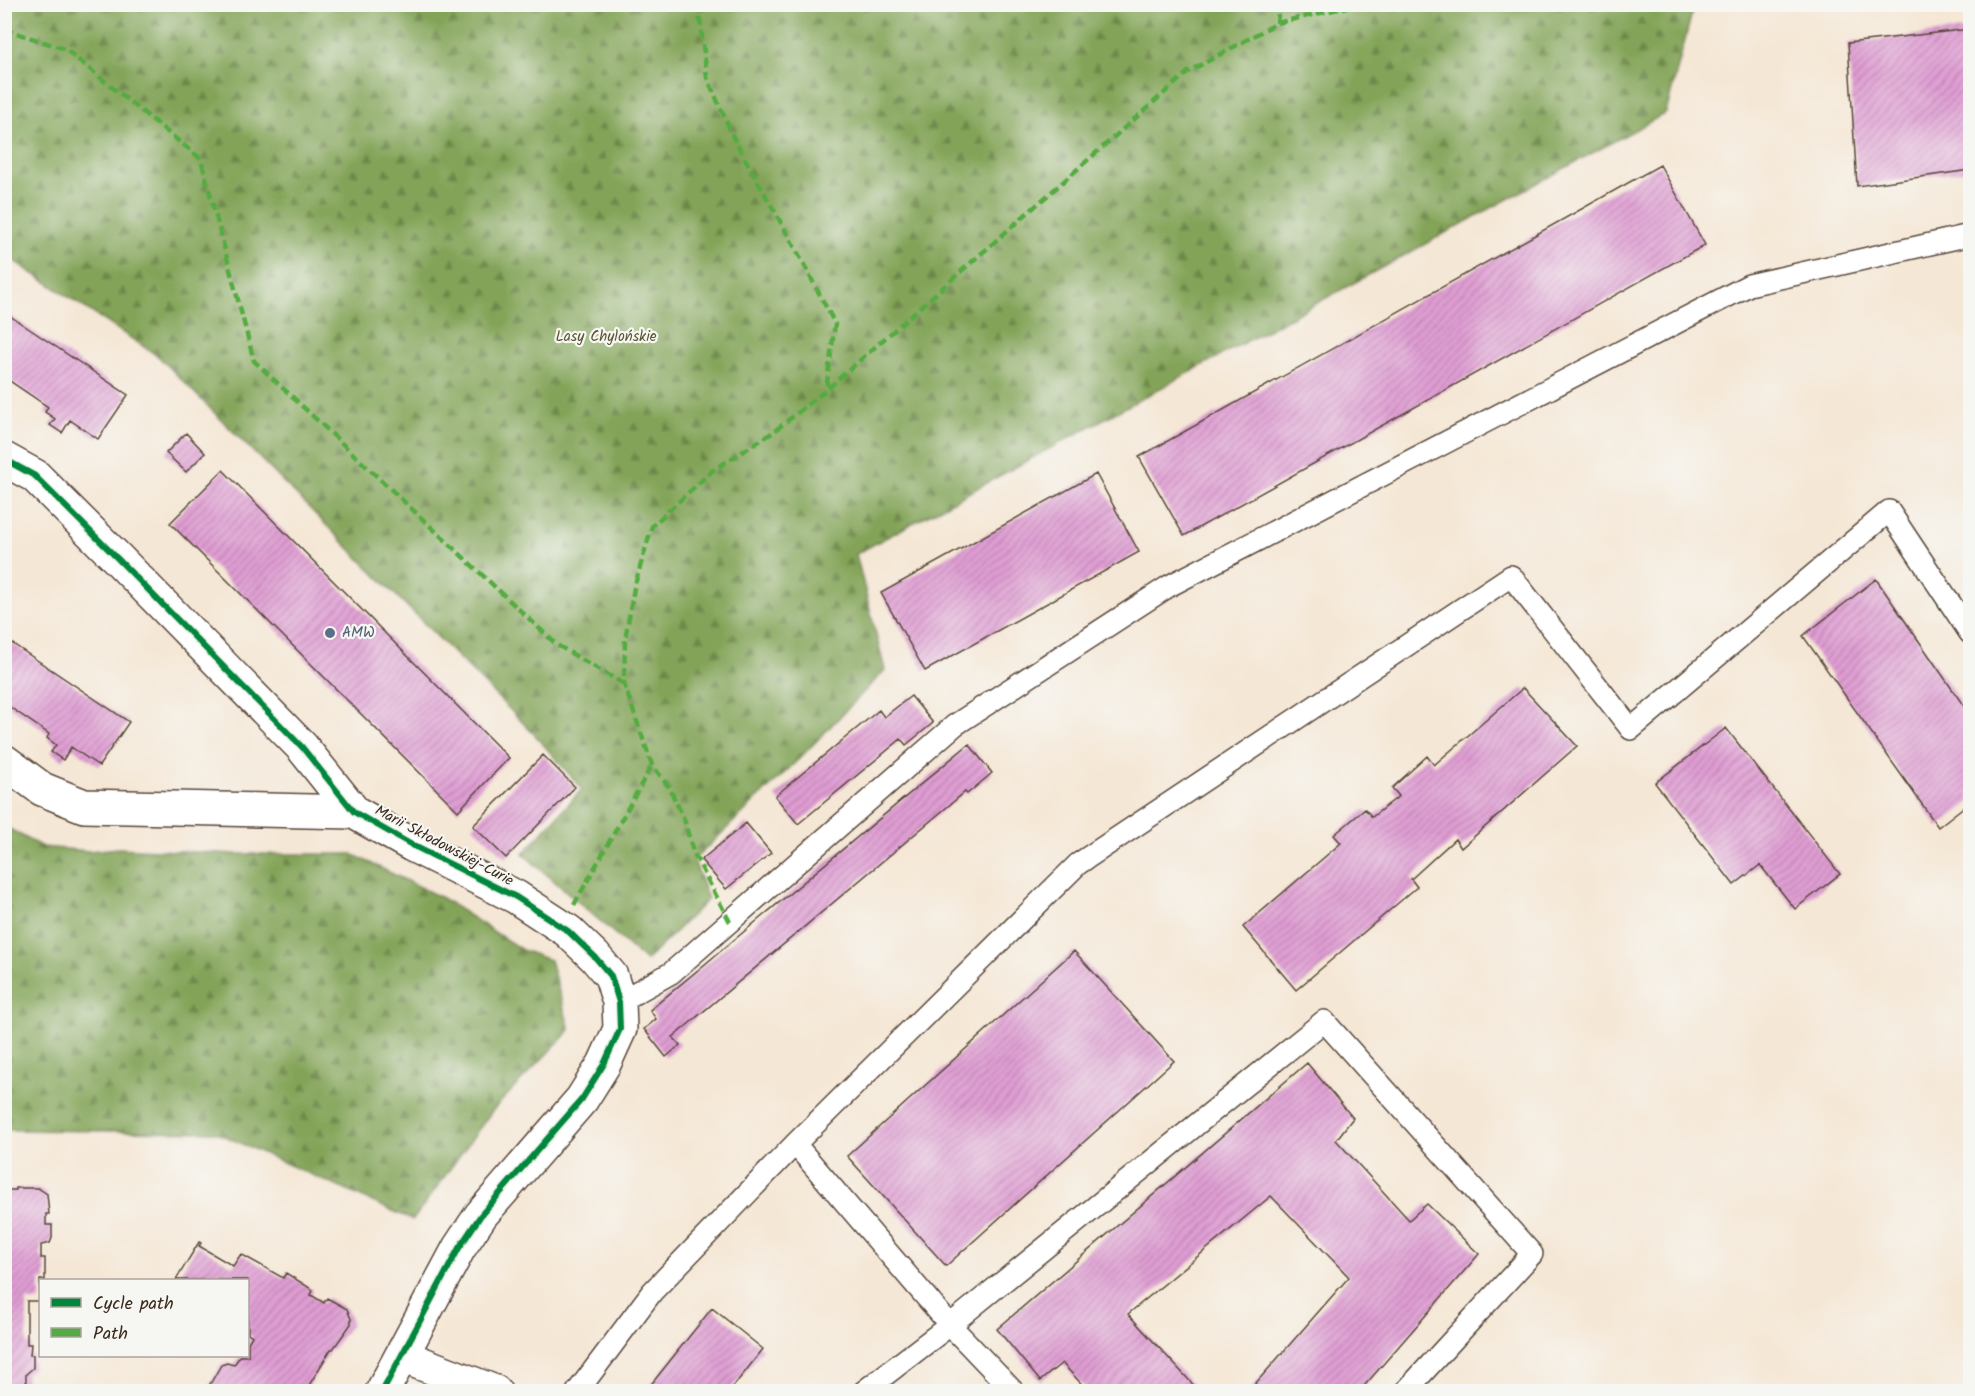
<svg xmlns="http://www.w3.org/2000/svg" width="1975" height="1396" viewBox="0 0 1975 1396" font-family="Kalam,sans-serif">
<defs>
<pattern id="forest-firs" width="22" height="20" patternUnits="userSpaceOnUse" patternTransform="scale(1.5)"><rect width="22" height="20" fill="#83a459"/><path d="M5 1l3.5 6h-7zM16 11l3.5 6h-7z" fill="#6c8649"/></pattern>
<pattern id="building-hatch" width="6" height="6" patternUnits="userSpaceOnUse" patternTransform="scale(1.5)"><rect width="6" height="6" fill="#e09ed4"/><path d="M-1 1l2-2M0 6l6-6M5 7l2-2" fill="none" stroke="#b781ab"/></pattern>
</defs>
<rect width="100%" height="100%" fill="#f6f6f2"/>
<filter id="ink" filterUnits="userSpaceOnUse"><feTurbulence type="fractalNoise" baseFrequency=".0167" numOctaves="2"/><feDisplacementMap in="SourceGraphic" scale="12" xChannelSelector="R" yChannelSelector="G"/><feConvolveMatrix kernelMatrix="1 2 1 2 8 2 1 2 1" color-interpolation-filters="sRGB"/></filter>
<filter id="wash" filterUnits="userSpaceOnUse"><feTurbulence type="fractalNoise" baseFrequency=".008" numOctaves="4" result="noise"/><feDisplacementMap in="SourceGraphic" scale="24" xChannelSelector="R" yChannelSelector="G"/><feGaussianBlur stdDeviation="1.35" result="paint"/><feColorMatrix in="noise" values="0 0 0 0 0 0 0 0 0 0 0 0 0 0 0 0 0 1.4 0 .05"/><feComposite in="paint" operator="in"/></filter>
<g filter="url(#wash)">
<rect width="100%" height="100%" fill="#f5e7d5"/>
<path fill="url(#forest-firs)" stroke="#5f673c" stroke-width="1.5" d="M 4,5 L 5,4 L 1694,5 L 1666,113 L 856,554 L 885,670 L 801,757 L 694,860 L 708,899 L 646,961 L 523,854 L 582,789 L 535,735 L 158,356 L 5,255 Z
M 4,826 L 42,847 L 89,851 L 118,848 L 237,854 L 352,854 L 442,898 L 522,950 L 550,960 L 570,1030 L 492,1111 L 413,1220 L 215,1132 L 5,1130 Z"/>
<g id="blocks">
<path fill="url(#building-hatch)" d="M 1970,29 L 1970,170 L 1857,186 L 1848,43 Z
M 1660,165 L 1705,245 L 1184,536 L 1139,457 Z
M 4,312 L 128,395 L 98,439 L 70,420 L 62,433 L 50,425 L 55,419 L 45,412 L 48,407 L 4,377 Z
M 186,433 L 205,453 L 186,472 L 166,453 Z
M 223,470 L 509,758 L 458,811 L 170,523 Z
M 1096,474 L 1139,552 L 925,671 L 881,593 Z
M 1876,579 L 1970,715 L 1970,802 L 1938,827 L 1803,636 Z
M 4,638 L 129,722 L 99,766 L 71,747 L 63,760 L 51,752 L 56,745 L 47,738 L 49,734 L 4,703 Z
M 1523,688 L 1577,746 L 1461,848 L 1455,839 L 1411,879 L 1417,887 L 1296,990 L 1243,927 L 1341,843 L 1334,835 L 1365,809 L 1372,817 L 1399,796 L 1392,788 L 1427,756 L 1434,765 Z
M 911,696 L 933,723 L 906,745 L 901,739 L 798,824 L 775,796 L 879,710 L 884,717 Z
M 1726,728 L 1840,874 L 1795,909 L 1760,865 L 1734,885 L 1655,783 Z
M 969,744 L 992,773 L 967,794 L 965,792 L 673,1037 L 680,1045 L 666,1057 L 644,1029 L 656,1019 L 650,1010 Z
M 543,755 L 575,787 L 506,858 L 473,826 Z
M 746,823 L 771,853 L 726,889 L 701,860 Z
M 1074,951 L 1174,1061 L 946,1266 L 847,1156 Z
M 1307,1063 L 1353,1118 L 1336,1140 L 1409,1220 L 1427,1204 L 1479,1254 L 1359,1392 L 1248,1392 L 1349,1277 L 1271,1196 L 1128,1314 L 1200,1392 L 1089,1392 L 1062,1363 L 1040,1381 L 997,1329 Z
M 16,1188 L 38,1188 L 47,1194 L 49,1214 L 46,1214 L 46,1225 L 52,1225 L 52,1238 L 50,1243 L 41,1245 L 41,1258 L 45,1258 L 45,1280 L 40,1280 L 40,1301 L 27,1301 L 27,1344 L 31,1344 L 30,1355 L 33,1355 L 33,1368 L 26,1374 L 26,1385 L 30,1385 L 29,1392 L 4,1392 L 4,1190 L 16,1190 Z
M 199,1242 L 201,1243 L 199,1246 L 233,1266 L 241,1254 L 283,1278 L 286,1273 L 313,1290 L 311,1295 L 324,1303 L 327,1298 L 347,1309 L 351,1319 L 351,1324 L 333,1349 L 331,1349 L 305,1392 L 218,1392 L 209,1386 L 221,1365 L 227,1363 L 234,1365 L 240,1356 L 248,1356 L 248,1343 L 252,1336 L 248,1333 L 248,1280 L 176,1280 Z
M 712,1308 L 763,1349 L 729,1392 L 645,1392 Z"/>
</g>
</g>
<g filter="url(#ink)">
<use href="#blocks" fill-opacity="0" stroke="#574639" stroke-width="1.5"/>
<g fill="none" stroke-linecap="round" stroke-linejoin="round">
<g stroke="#574639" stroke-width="24">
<path id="lane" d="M 619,1002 L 671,973 L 955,725 L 1169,586 L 1749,285 L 1970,235
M 795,1144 L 950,1325 L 1014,1392
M 577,1392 L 652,1292 L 795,1144 L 1078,864 L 1511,576 L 1631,729 L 1889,511 L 1970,633
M 863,1392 L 950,1325 L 1324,1021 L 1532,1254 L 1405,1392"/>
</g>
<g stroke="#574639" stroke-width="36">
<path id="street" d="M 4,459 L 35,476 L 118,559 L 302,747 L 354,812 L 412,845 L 516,897 L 568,931 L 595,957 L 611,976 L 619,1002 L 620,1029 L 604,1064 L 582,1099 L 481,1215 L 459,1248 L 382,1392
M 4,761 L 42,789 L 84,806 L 354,812
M 402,1356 L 495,1392"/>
</g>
<use href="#lane" stroke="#fff" stroke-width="21"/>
<use href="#street" stroke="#fff" stroke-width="33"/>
<path stroke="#55ab43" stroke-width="4.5" stroke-dasharray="9 4.5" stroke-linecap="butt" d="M 698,4 L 707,77 L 734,139 L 799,255 L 835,324 L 826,390
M 1277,23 L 1360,4
M 4,29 L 65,49 L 201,159 L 254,361 L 557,645 L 624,684
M 574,905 L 652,765
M 730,922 L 693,852 L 684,819 L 669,787 L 652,765 L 624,684 L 625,640 L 634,588 L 652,526 L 712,471 L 772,433 L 826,390 L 1188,72 L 1277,23 L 1279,4"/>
<g stroke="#f6f6f2" stroke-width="10">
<path id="cycleway" d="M 4,459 L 35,476 L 118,559 L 302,747 L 354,812 L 412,845 L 516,897 L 568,931 L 595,957 L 611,976 L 619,1002 L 620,1029 L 604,1064 L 582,1099 L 481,1215 L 459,1248 L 382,1392"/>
</g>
<use href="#cycleway" stroke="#00873e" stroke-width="6"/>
</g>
</g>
<circle fill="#5c6f8a" stroke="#f6f6f2" stroke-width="2" cx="330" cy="633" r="6"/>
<g text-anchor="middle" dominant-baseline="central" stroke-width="4.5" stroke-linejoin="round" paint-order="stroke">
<g font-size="15" fill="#5a5633" stroke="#f6f6f2">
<text x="606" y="337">Lasy Chylońskie</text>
</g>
<g font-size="15" fill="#4e5e75" stroke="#f6f6f2" text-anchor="start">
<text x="342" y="633">AMW</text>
</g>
<g font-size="15" fill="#3b2a1e" stroke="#f6f6f2">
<text transform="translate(444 846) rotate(28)">Marii Skłodowskiej-Curie</text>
</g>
</g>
<rect width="1975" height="1396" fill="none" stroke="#f6f6f2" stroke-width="24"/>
<rect x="39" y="1279" width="210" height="78" fill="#f6f6f2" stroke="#aba49d" stroke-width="1.5"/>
<rect x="51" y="1298" width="30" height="9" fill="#00873e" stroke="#aba49d" stroke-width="1.5"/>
<text x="93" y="1309" font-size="18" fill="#3b2a1e">Cycle path</text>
<rect x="51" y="1328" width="30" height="9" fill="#55ab43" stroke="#aba49d" stroke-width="1.5"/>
<text x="93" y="1339" font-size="18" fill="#3b2a1e">Path</text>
</svg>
